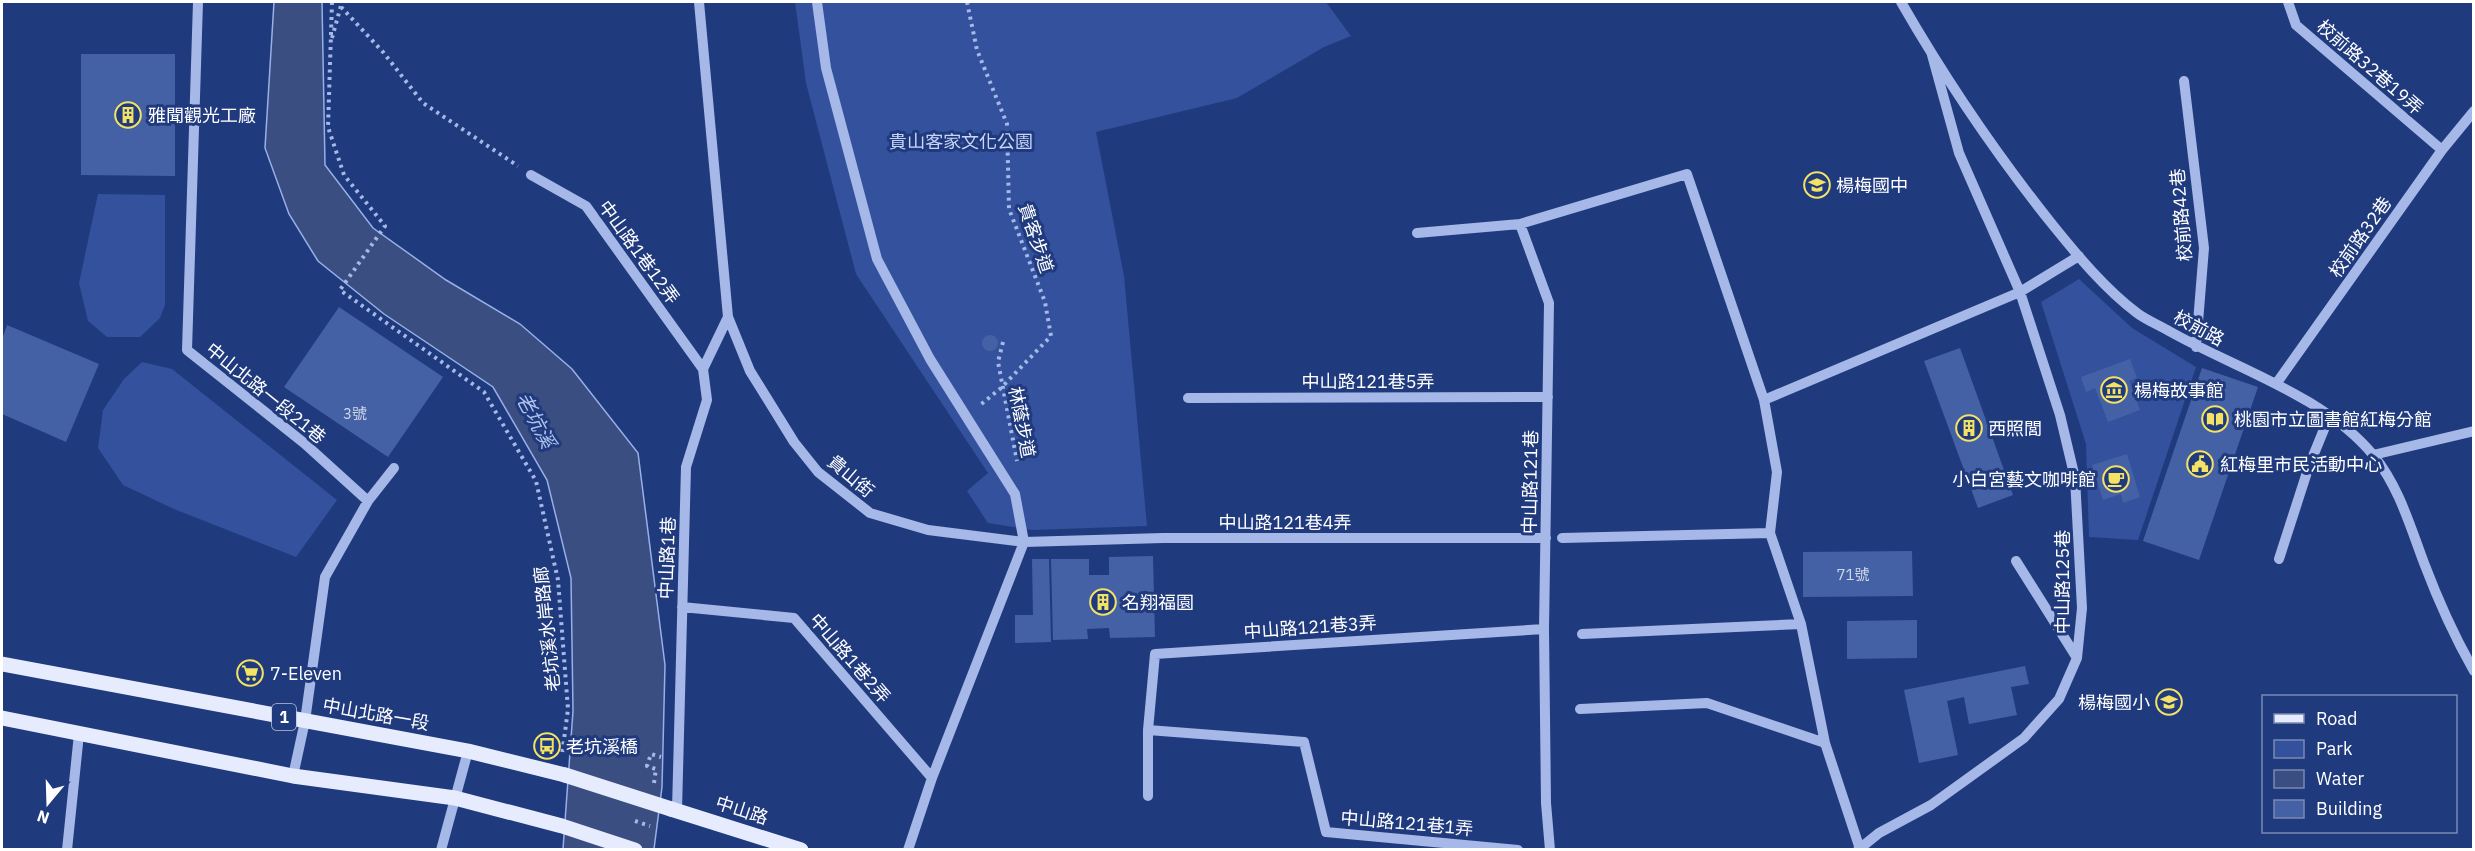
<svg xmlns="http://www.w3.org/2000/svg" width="2475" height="851" viewBox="0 0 2475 851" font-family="'IBM Plex Sans','Noto Sans TC',sans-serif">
<rect width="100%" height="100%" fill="#203a7e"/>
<path fill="#33519d" d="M 795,2 L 1326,2 L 1351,36 L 1324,47 L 1237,98 L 1096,132 L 1124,276 L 1147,526 L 1032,530 L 988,523 L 967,491 L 988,473 L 856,274 L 806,83 Z
M 98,194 L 165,195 L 165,305 L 160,318 L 140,337 L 107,337 L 88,321 L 79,283 Z
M 2079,279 L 2132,328 L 2196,367 L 2138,540 L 2089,537 L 2086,444 L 2041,302 Z
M 142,362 L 172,369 L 337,500 L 296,557 L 174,509 L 123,485 L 98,448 L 103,410 L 124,379 Z"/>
<path fill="#3b4e81" stroke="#98b0e8" stroke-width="1.5" d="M 274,2 L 322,2 L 325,165 L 373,228 L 446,280 L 520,324 L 572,369 L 638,453 L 665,665 L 662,787 L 654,849 L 563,849 L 573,711 L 571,578 L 547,480 L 493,387 L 384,314 L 318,261 L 289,214 L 265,148 Z"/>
<path fill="#4561a6" d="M 81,54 L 175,54 L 175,176 L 81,175 Z
M 339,307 L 443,377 L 388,457 L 284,387 Z
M 7,325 L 99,364 L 66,442 L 2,414 L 2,339 Z
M982 343a8 8 0 1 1 16 0a8 8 0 1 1-16 0Z
M 1960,348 L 2013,495 L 1978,508 L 1924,361 Z
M 2130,359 L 2137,378 L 2129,381 L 2140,410 L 2108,422 L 2095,388 L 2086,392 L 2081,377 Z
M 2202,368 L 2258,387 L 2199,560 L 2143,541 Z
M 2127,454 L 2140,497 L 2123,503 L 2121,494 L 2103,500 L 2092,465 Z
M 1912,551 L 1913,596 L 1803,597 L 1803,552 Z
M 1153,556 L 1155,637 L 1110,638 L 1109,628 L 1087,629 L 1088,639 L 1053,640 L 1051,559 L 1089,559 L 1089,575 L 1109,575 L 1109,557 Z
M 1032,559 L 1049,559 L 1051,642 L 1015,643 L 1015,615 L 1033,615 Z
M 1917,620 L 1917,658 L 1847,659 L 1847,621 Z
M 2025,666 L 2029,684 L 2011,687 L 2017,715 L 1969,724 L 1964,697 L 1947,701 L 1958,755 L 1919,763 L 1904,690 Z"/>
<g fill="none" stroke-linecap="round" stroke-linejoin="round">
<path stroke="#a5b8e7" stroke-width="4" stroke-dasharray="3 4.5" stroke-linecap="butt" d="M 332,2 L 328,127 L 344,175 L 385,226 L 340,290 L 484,392 L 536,481 L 558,580 L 568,709 L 562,755
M 967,2 L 977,50 L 1007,124 L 1009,209 L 1045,302 L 1051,336 L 1001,388 L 979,406
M 341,7 L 383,52 L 423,103 L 518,166
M 332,38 L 342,2
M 1003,342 L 998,362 L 1017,461
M 654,783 L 656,769 L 647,766 L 651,754 L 661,757
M 635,821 L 650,826"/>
<path stroke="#a5b8e7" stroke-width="10" d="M 198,2 L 187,350 L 304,443 L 368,501 L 325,577 L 305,721 L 293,776
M 699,2 L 728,317 L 750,371 L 794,442 L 818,472 L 870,513 L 928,530 L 1024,542 L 932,778 L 908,850
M 817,2 L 826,68 L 877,259 L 930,359 L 1015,494 L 1024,542 L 1163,538 L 1546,538
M 1901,2 C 1946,80 1996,154 2052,224 C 2077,255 2105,289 2137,313 C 2146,320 2159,325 2169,331 C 2236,369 2324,395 2374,456 C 2399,487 2410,526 2424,563 C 2438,600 2454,636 2474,671
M 2288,2 L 2296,25 L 2442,150
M 2184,81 L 2204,248 L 2196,347
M 531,175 L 586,206 L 703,369
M 1520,224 L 1687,174 L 1764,400
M 1417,233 L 1520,224 L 1549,303 L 1544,629 L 1546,803 L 1550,850
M 2276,384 L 2442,150 L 2474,111
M 1188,398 L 1548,397
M 2373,455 L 2474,431
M 368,501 L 394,468
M 1562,538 L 1770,533
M 2279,559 L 2309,466 L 2329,417
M 2016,561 L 2077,658
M 682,607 L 794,618 L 932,778
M 1582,634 L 1801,624
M 1580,709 L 1707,703 L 1825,743
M 1148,730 L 1304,742 L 1326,832 L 1518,850
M 1148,796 L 1148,730 L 1155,654 L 1544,629
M 677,810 L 686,467 L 707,400 L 703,369 L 728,317
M 1859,846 L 1825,743 L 1801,624 L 1770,533 L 1777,472 L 1764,400 L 2020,292 L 2079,256
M 67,850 L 79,734
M 441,850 L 468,751
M 1858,850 L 1879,833 L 1931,805 L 2024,738 L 2059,699 L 2077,658 L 2082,608 L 2075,478 L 2060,415 L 2020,292 L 1959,153 L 1932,55"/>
<path stroke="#e6ecfd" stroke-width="15" d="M 2,664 L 468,751 L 565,775
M 2,718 L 293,776 L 455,798 L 562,826 L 635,850
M 671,809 L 801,850"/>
<path stroke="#e6ecfd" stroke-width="15" d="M 565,775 L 671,809"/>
</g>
<defs>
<g id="building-ring" transform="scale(1.35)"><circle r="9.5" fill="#203a7e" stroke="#f4e265" stroke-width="1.5"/><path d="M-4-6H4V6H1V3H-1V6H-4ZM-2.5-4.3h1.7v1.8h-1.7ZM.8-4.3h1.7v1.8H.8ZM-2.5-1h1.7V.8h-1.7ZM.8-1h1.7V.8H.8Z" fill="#f4e265"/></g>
<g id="school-ring" transform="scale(1.35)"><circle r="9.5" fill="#203a7e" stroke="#f4e265" stroke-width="1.5"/><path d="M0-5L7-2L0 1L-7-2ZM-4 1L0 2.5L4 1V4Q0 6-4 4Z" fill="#f4e265"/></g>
<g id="museum-ring" transform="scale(1.35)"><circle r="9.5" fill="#203a7e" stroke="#f4e265" stroke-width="1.5"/><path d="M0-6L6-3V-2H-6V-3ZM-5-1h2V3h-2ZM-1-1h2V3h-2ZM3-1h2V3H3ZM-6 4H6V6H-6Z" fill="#f4e265"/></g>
<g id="library-ring" transform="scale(1.35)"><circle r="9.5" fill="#203a7e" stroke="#f4e265" stroke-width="1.5"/><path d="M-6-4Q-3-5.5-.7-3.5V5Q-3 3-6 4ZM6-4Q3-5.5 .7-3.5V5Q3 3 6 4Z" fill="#f4e265"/></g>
<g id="civic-ring" transform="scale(1.35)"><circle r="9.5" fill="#203a7e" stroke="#f4e265" stroke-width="1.5"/><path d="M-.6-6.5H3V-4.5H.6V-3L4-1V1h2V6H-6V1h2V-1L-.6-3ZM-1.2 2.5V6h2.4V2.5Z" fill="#f4e265"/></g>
<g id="cafe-ring" transform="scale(1.35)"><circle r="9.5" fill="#203a7e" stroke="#f4e265" stroke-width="1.5"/><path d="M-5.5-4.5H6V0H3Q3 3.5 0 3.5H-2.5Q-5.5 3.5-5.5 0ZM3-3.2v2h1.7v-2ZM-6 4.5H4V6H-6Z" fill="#f4e265"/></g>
<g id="supermarket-ring" transform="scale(1.35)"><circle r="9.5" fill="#203a7e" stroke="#f4e265" stroke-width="1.5"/><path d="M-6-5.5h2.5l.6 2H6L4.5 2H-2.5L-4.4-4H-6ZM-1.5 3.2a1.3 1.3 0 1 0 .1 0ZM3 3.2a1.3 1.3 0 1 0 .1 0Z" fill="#f4e265"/></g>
<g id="bus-ring" transform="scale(1.35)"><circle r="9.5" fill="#203a7e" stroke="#f4e265" stroke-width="1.5"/><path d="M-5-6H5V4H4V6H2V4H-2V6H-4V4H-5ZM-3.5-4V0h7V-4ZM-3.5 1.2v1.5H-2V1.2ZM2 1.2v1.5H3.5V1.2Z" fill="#f4e265"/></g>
</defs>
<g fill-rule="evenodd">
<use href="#building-ring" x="128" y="115"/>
<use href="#school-ring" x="1817" y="185"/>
<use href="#museum-ring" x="2114" y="390"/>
<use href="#library-ring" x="2215" y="419"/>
<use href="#building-ring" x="1969" y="428"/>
<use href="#civic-ring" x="2200" y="464"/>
<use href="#cafe-ring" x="2116" y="479"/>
<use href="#building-ring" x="1103" y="602"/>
<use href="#supermarket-ring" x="250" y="673"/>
<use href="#school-ring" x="2169" y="702"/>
<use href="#bus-ring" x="547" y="746"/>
</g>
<g text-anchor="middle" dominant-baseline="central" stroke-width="6" stroke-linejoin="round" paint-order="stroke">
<g font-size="15" fill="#d0d8e9">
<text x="355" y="413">3號</text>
<text x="1853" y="574">71號</text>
</g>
<rect fill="#203a7e" stroke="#bcc4d8" stroke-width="1.5" x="272" y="704" width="24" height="26" rx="4.5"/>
<g font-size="16" font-weight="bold" fill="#fff">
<text x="284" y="717">1</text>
</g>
<g font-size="18" fill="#fff" stroke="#203a7e">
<text transform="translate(2370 67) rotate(41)">校前路32巷19弄</text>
<text transform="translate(2181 215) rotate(-95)">校前路42巷</text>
<text transform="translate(2360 237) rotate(-55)">校前路32巷</text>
<text transform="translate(1036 238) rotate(71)">貴客步道</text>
<text transform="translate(639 252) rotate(54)">中山路1巷12弄</text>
<text transform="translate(2199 328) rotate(28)">校前路</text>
<text x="1368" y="381">中山路121巷5弄</text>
<text transform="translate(266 393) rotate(39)">中山北路一段21巷</text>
<text transform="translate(1022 422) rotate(79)">林蔭步道</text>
<text transform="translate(851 476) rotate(40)">貴山街</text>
<text transform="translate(1530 482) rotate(-89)">中山路121巷</text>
<text x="1285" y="522">中山路121巷4弄</text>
<text transform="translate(667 558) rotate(-88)">中山路1巷</text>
<text transform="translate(2062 582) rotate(-90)">中山路125巷</text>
<text transform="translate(1310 627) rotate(-4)">中山路121巷3弄</text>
<text transform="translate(547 629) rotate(-96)">老坑溪水岸路廊</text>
<text transform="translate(850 658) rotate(49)">中山路1巷2弄</text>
<text transform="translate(376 714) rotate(10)">中山北路一段</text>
<text transform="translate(742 810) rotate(18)">中山路</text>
<text transform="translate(1407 823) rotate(5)">中山路121巷1弄</text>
</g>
<g font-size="18" fill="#fff" stroke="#203a7e" text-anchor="start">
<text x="148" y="115">雅聞觀光工廠</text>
<text x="1836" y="185">楊梅國中</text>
<text x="2134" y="390">楊梅故事館</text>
<text x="2234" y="419">桃園市立圖書館紅梅分館</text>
<text x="1988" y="428">西照閭</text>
<text x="2220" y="464">紅梅里市民活動中心</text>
<text x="2096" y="479" text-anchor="end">小白宮藝文咖啡館</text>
<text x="1122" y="602">名翔福園</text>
<text x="270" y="673">7-Eleven</text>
<text x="2150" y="702" text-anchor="end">楊梅國小</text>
<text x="566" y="746">老坑溪橋</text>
</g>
<g font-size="18" fill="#c8d5f6" stroke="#203a7e">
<text x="961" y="141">貴山客家文化公園</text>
</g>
<g font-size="20" font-style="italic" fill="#b0c2ef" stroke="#203a7e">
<text transform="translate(536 420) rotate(62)">老坑溪</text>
</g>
</g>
<rect width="2475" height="851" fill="none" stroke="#ffffff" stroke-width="6"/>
<rect x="2262" y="695" width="195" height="138" fill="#203a7e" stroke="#7989b2" stroke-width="1.5"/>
<rect x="2274" y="714" width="30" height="9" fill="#e6ecfd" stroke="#7989b2" stroke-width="1.5"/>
<text x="2316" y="725" font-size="18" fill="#ffffff">Road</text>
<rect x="2274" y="740" width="30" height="18" fill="#33519d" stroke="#7989b2" stroke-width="1.5"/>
<text x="2316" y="755" font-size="18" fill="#ffffff">Park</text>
<rect x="2274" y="770" width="30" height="18" fill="#3b4e81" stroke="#7989b2" stroke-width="1.5"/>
<text x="2316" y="785" font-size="18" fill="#ffffff">Water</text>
<rect x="2274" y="800" width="30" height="18" fill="#4561a6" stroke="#7989b2" stroke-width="1.5"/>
<text x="2316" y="815" font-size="18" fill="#ffffff">Building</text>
<g transform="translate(48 803) rotate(199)" stroke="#203a7e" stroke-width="4.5" paint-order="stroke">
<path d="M0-4.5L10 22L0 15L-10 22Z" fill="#ffffff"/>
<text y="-9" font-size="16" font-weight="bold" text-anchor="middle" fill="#ffffff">N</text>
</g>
</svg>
